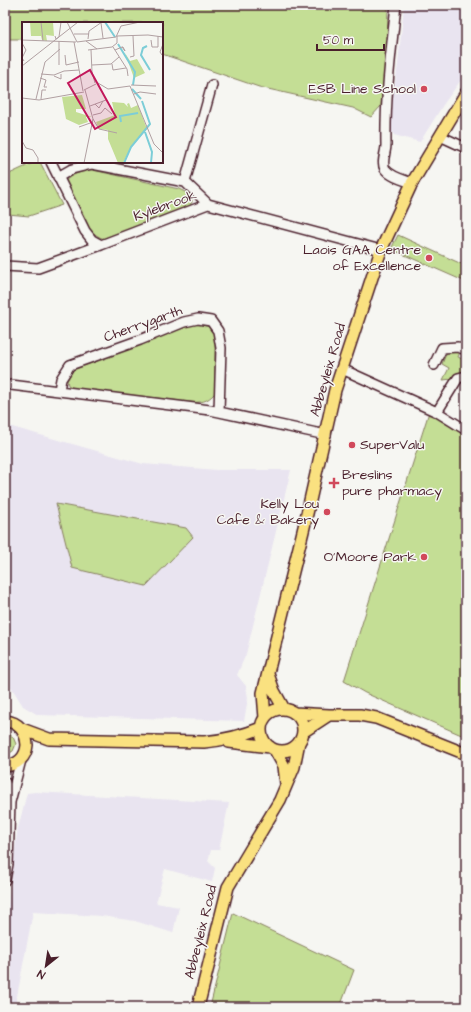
<svg xmlns="http://www.w3.org/2000/svg" width="471" height="1012" viewBox="0 0 471 1012" font-family="'Architects Daughter',sans-serif">
<rect width="100%" height="100%" fill="#f6f6f2"/>
<filter id="ink" filterUnits="userSpaceOnUse"><feTurbulence type="fractalNoise" baseFrequency=".025" numOctaves="2"/><feDisplacementMap in="SourceGraphic" scale="8" xChannelSelector="R" yChannelSelector="G"/><feConvolveMatrix kernelMatrix="1 2 1 2 8 2 1 2 1" color-interpolation-filters="sRGB"/></filter>
<g filter="url(#ink)">
<path fill="#e9e4f0" d="M 404,5 L 466,5 L 466,73 L 443,105 L 420,142 L 394,135 L 388,126 L 398,64 Z
M 5,425 L 143,464 L 217,470 L 291,470 L 246,654 L 237,675 L 246,686 L 248,698 L 244,721 L 38,715 L 23,706 L 5,677 Z
M 36,792 L 229,803 L 219,850 L 211,850 L 208,861 L 215,868 L 212,882 L 165,869 L 156,903 L 179,907 L 173,933 L 135,921 L 102,916 L 33,912 L 15,1007 L 5,1007 L 5,932 L 17,832 L 27,793 Z"/>
<path fill="#c4de95" stroke="#877e60" d="M 5,5 L 388,5 L 387,48 L 381,106 L 371,117 L 353,108 L 259,87 L 162,54 L 162,23 L 23,23 L 23,39 L 5,39 Z
M 35,162 L 40,162 L 62,205 L 29,216 L 8,214 L 5,212 L 5,176 Z
M 88,169 L 179,189 L 191,195 L 192,202 L 188,208 L 104,239 C 83,232 73,200 64,182 L 71,176 Z
M 398,235 L 466,266 L 466,282 L 391,249 Z
M 196,323 L 210,327 L 215,334 L 215,393 C 207,402 201,403 189,402 L 73,388 L 68,385 L 67,381 L 73,370 Z
M 448,349 L 460,352 L 458,357 L 466,361 L 466,372 L 457,373 L 452,379 L 443,380 L 449,368 L 442,364 Z
M 429,412 L 466,433 L 466,737 L 365,693 L 344,681 Z
M 56,504 L 186,528 L 193,537 L 146,586 L 72,568 Z
M 5,732 L 13,737 L 16,744 L 13,751 L 5,756 Z
M 233,913 L 354,970 L 340,1007 L 210,1007 Z"/>
<g fill="none" stroke-linecap="round" stroke-linejoin="round">
<g stroke="#4a1f2b" stroke-width="12">
<path id="minor" d="M 396,5 C 391,52 385,98 386,145 C 386,153 381,162 385,169 C 391,177 404,180 412,183
M 440,136 L 466,148
M 51,162 L 85,231 L 92,240 L 101,245 L 208,204 L 381,250
M 58,177 L 72,169 L 92,164 L 185,182 L 208,204
M 185,182 L 212,85
M 5,266 L 38,268 L 101,245
M 434,365 L 442,348 L 458,347 L 466,350
M 342,369 L 437,412 L 466,430
M 11,385 L 210,410 L 326,435
M 59,390 L 61,379 L 70,365 L 140,340 L 184,322 L 198,319 L 211,321 L 218,331 L 221,348 L 219,411
M 437,412 L 458,378 L 466,376
M 5,782 L 10,801
M 5,880 L 8,864 L 10,802 L 21,760"/>
</g>
<g stroke="#4a1f2b" stroke-width="14">
<path id="major" d="M 268,674 L 274,691 L 284,709
M261 730a21 21 0 1 1 42 0a21 21 0 1 1-42 0Z
M 294,713 L 329,715 L 360,715 L 376,718 L 466,754
M 265,718 L 263,693 L 304,527 L 335,390 L 381,250 L 412,183 L 466,93
M 5,721 C 19,722 26,732 27,745 C 26,757 18,765 5,766
M 22,729 L 49,739 L 204,742 C 225,740 242,736 261,728
M 303,732 L 329,715
M 229,742 L 270,747
M 275,750 L 284,766 L 286,784
M 198,1007 L 228,887 L 280,800 L 294,767 L 299,742"/>
</g>
<use href="#minor" stroke="#f6f6f2" stroke-width="9"/>
<use href="#major" stroke="#fae180" stroke-width="11"/>
</g>
</g>
<g fill="#d1495b" stroke="#f6f6f2" stroke-width="1.5">
<circle cx="424" cy="89" r="4"/>
<circle cx="429" cy="258" r="4"/>
<circle cx="352" cy="445" r="4"/>
<path d="M332 477h4v4h4v4h-4v4h-4v-4h-4v-4h4z"/>
<circle cx="327" cy="512" r="4"/>
<circle cx="424" cy="557" r="4"/>
</g>
<g text-anchor="middle" dominant-baseline="central" stroke-width="3" stroke-linejoin="round" paint-order="stroke">
<g font-size="14" fill="#4a1f2b" stroke="#f6f6f2" text-anchor="end">
<text x="416" y="89">ESB Line School</text>
<text x="421" y="250">Laois GAA Centre<tspan x="421" dy="16">of Excellence</tspan></text>
<text x="360" y="445" text-anchor="start">SuperValu</text>
<text x="342" y="475" text-anchor="start">Breslins<tspan x="342" dy="16">pure pharmacy</tspan></text>
<text x="319" y="504">Kelly Lou<tspan x="319" dy="16">Cafe &amp; Bakery</tspan></text>
<text x="416" y="557">O'Moore Park</text>
</g>
<g font-size="14" fill="#4a1f2b" stroke="#f6f6f2">
<text transform="translate(165 206) rotate(-20)">Kylebrook</text>
<text transform="translate(143 324) rotate(-20)">Cherrygarth</text>
<text transform="translate(328 370) rotate(-74)">Abbeyleix Road</text>
<text transform="translate(201 932) rotate(-76)">Abbeyleix Road</text>
</g>
</g>
<g transform="translate(22 22)">
<rect width="141" height="141" fill="#f6f6f2"/>
<path d="M 8,0 L 31,0 L 32,14 L 24,13 L 25,19 L 20,18 L 19,14 L 9,14 ZM 103,31 L 108,39 L 115,37 L 123,51 L 112,56 ZM 60,73 L 64,87 L 54,87 L 54,90 L 70,95 L 64,95 L 66,100 L 57,103 L 44,97 L 40,75 ZM 90,80 L 102,81 L 106,85 L 105,82 L 107,81 L 109,86 L 116,83 L 125,107 L 109,125 L 101,141 L 96,141 L 86,117 L 86,108 L 77,107 L 74,100 L 93,93 Z" fill="#c4de95"/>
<path fill="none" stroke="#7ccdd7" stroke-width="2" d="M 83,0 L 93,15M 96,22 L 113,50 L 111,63M 125,24 L 121,26 L 119,33 L 128,48M 110,67 L 119,77M 99,100 L 98,94 L 116,91M 123,110 L 130,130 L 129,141M 102,141 L 109,125 L 128,102 L 120,79"/>
<path fill="none" stroke="#b1a0a2" stroke-width="1" d="M 19,0 L 21,19M 45,0 L 55,20M 79,1 L 81,16M 52,12 L 67,12M 33,14 L 34,17 L 37,15 L 39,0M 95,14 L 126,13 L 141,15M 94,15 L 99,4 L 118,0M 66,17 L 67,9 L 80,0M 0,18 L 54,20M 129,18 L 130,25 L 136,25 L 136,14M 37,19 L 37,43M 64,19 L 75,27M 52,20 L 61,69M 55,20 L 94,15M 0,21 L 4,28 L 0,36 L 2,39M 91,25 L 105,47 L 106,54M 66,28 L 90,25 L 95,21 L 95,14M 69,28 L 70,50 L 73,61M 93,28 L 100,25 L 101,25 L 103,29 L 100,25M 43,33 L 44,43 L 57,40M 140,33 L 138,30 L 141,22M 108,35 L 112,34 L 111,14M 90,42 L 91,48 L 104,46M 70,43 L 89,42 L 97,35M 0,44 L 56,0M 19,52 L 32,53 L 42,49 L 57,48M 32,54 L 39,57 L 39,52M 18,56 L 24,58 L 22,65 L 25,65M 76,61 L 86,67 L 108,64M 109,63 L 134,64M 108,64 L 132,122 L 141,131M 62,68 L 74,62M 112,72 L 118,70 L 134,72M 0,76 L 17,78 L 62,70M 14,77 L 23,40 L 38,27M 19,77 L 20,68 L 24,68M 73,82 L 77,86 L 81,79M 68,84 L 84,78M 71,93 L 79,91 L 83,86 L 90,92M 71,97 L 77,107 L 95,111M 57,105 L 71,100M 0,119 L 4,126 L 11,128 L 16,136 L 16,141M 62,141 L 71,97 L 63,68"/>
<path fill="#c2185b" fill-opacity="0.15" stroke="#c2185b" stroke-width="2" d="M 68,48 L 94,95 L 73,107 L 46,61 Z"/>
<rect width="141" height="141" fill="none" stroke="#4a1f2b" stroke-width="2"/>
</g>
<rect width="471" height="1012" fill="none" stroke="#f6f6f2" stroke-width="20"/>
<rect x="10" y="10" width="451" height="992" fill="none" stroke="#4a1f2b" stroke-width="1.5" filter="url(#ink)"/>
<g transform="translate(46 966) rotate(210)" stroke="#f6f6f2" stroke-width="3" paint-order="stroke">
<path d="M0-3L7 15L0 10L-7 15Z" fill="#4a1f2b"/>
<text y="-6" font-size="11" font-weight="bold" text-anchor="middle" fill="#4a1f2b">N</text>
</g>
<path d="M317 44v6h67v-6" fill="none" stroke="#4a1f2b" stroke-width="2"/>
<text x="323" y="44" font-size="12" fill="#4a1f2b" stroke="#f6f6f2" stroke-width="3" paint-order="stroke">50 m</text>
</svg>
